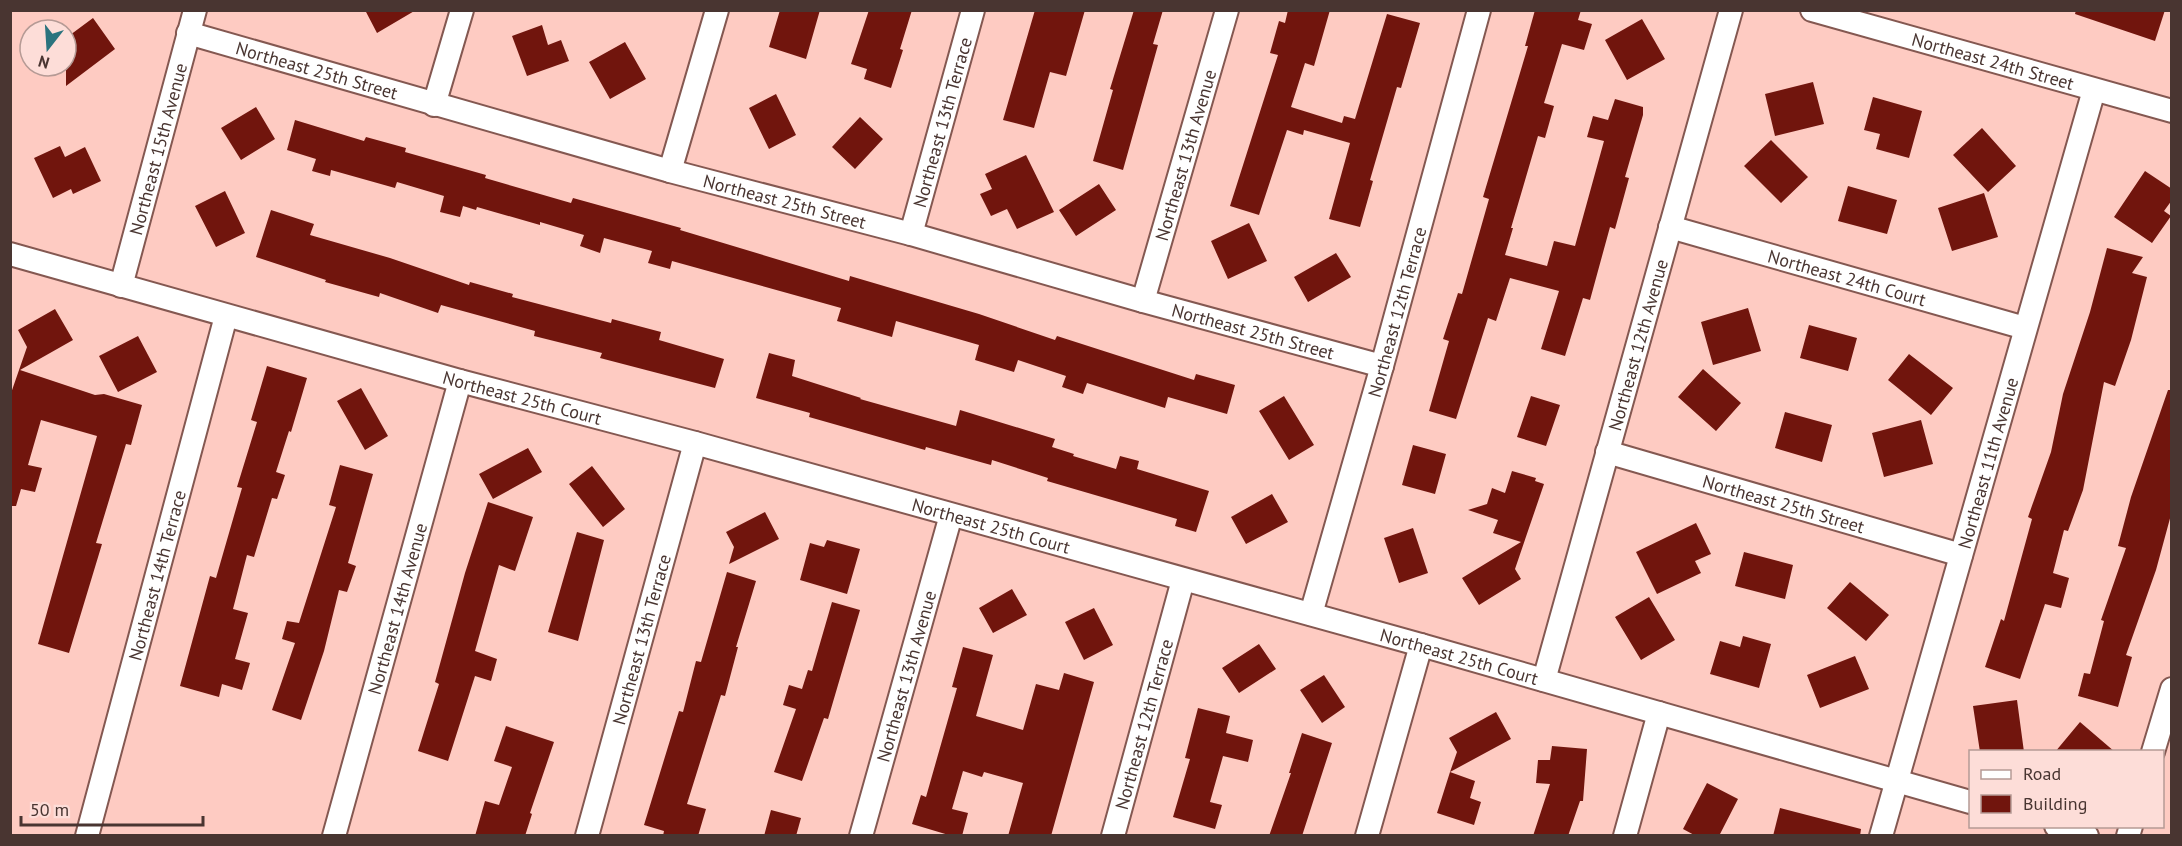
<svg xmlns="http://www.w3.org/2000/svg" width="2182" height="846" viewBox="0 0 2182 846" font-family="'PT Sans',sans-serif">
<rect width="100%" height="100%" fill="#fecbc2"/>
<path fill="#71150d" d="M 365,10 L 416,10 L 377,33 Z
M 780,10 L 820,10 L 806,59 L 769,47 Z
M 869,10 L 912,10 L 900,49 L 903,50 L 891,88 L 864,79 L 867,69 L 851,64 Z
M 1035,10 L 1085,10 L 1066,76 L 1050,72 L 1034,128 L 1003,120 Z
M 1134,10 L 1163,10 L 1153,44 L 1158,45 L 1123,170 L 1093,161 L 1113,90 L 1110,89 Z
M 1288,10 L 1330,10 L 1314,66 L 1305,63 L 1291,107 L 1342,123 L 1344,116 L 1355,119 L 1387,14 L 1420,23 L 1401,88 L 1397,87 L 1370,180 L 1373,181 L 1360,227 L 1329,219 L 1350,143 L 1304,130 L 1303,135 L 1287,130 L 1259,215 L 1230,206 L 1278,55 L 1270,53 L 1279,21 L 1285,23 Z
M 1535,10 L 1581,10 L 1578,20 L 1592,24 L 1584,50 L 1562,44 L 1544,103 L 1554,106 L 1545,138 L 1538,136 L 1511,228 L 1513,228 L 1505,255 L 1547,266 L 1554,241 L 1575,246 L 1604,141 L 1587,137 L 1593,116 L 1608,120 L 1615,99 L 1643,107 L 1643,115 L 1625,177 L 1629,178 L 1615,229 L 1610,227 L 1590,300 L 1583,298 L 1565,356 L 1541,349 L 1559,291 L 1510,278 L 1496,321 L 1488,318 L 1456,419 L 1429,411 L 1449,341 L 1443,339 L 1458,293 L 1462,294 L 1489,199 L 1483,197 L 1528,46 L 1525,46 Z
M 2076,10 L 2165,10 L 2155,41 L 2075,14 Z
M 93,18 L 115,49 L 66,86 L 66,38 Z
M 1642,19 L 1665,59 L 1627,80 L 1605,40 Z
M 542,25 L 548,45 L 561,40 L 569,61 L 527,76 L 512,36 Z
M 625,42 L 646,79 L 610,99 L 589,62 Z
M 1813,82 L 1824,124 L 1775,136 L 1765,94 Z
M 776,94 L 796,135 L 769,149 L 749,108 Z
M 1873,97 L 1922,111 L 1909,158 L 1876,149 L 1880,134 L 1864,130 Z
M 256,107 L 275,139 L 241,160 L 221,128 Z
M 860,117 L 883,139 L 855,169 L 832,147 Z
M 295,120 L 364,141 L 366,137 L 406,148 L 405,152 L 486,175 L 485,178 L 571,203 L 573,198 L 681,228 L 680,230 L 849,281 L 850,276 L 979,314 L 1055,340 L 1057,336 L 1194,380 L 1196,374 L 1235,385 L 1227,414 L 1168,397 L 1165,408 L 1087,383 L 1083,394 L 1062,387 L 1066,376 L 1018,360 L 1014,372 L 975,360 L 979,345 L 896,321 L 892,337 L 837,321 L 841,308 L 672,261 L 670,269 L 648,263 L 652,251 L 604,238 L 600,253 L 580,246 L 584,235 L 540,222 L 540,225 L 477,207 L 476,210 L 463,206 L 460,217 L 440,212 L 444,196 L 397,182 L 395,188 L 331,170 L 330,176 L 312,171 L 316,159 L 287,150 Z
M 1982,128 L 2016,166 L 1988,192 L 1953,155 Z
M 1771,140 L 1808,177 L 1781,203 L 1744,166 Z
M 60,146 L 65,157 L 85,147 L 101,181 L 73,194 L 71,189 L 53,198 L 34,158 Z
M 1026,155 L 1054,212 L 1017,229 L 1007,209 L 991,216 L 980,194 L 992,189 L 985,174 Z
M 2145,171 L 2172,189 L 2172,200 L 2164,211 L 2171,216 L 2152,243 L 2114,217 Z
M 1099,184 L 1116,210 L 1076,236 L 1059,210 Z
M 1848,186 L 1897,200 L 1887,234 L 1838,221 Z
M 225,191 L 245,233 L 216,247 L 195,206 Z
M 1984,193 L 1998,237 L 1952,251 L 1938,208 Z
M 271,210 L 314,224 L 310,235 L 390,258 L 469,285 L 470,282 L 513,294 L 512,297 L 611,323 L 612,319 L 661,332 L 659,340 L 724,359 L 715,388 L 600,358 L 602,353 L 534,336 L 535,331 L 441,305 L 438,313 L 380,293 L 379,297 L 325,282 L 326,280 L 256,257 Z
M 1249,223 L 1267,261 L 1228,279 L 1211,241 Z
M 2107,248 L 2143,257 L 2132,273 L 2147,277 L 2131,340 L 2115,386 L 2104,382 L 2083,490 L 2068,531 L 2064,530 L 2053,573 L 2069,578 L 2061,608 L 2045,604 L 2020,679 L 1985,667 L 2001,619 L 2004,621 L 2032,519 L 2028,517 L 2051,452 L 2063,394 L 2090,312 Z
M 1336,253 L 1351,277 L 1308,302 L 1294,277 Z
M 1748,308 L 1761,351 L 1713,365 L 1701,322 Z
M 55,309 L 73,340 L 20,370 L 95,395 L 104,394 L 142,405 L 131,445 L 126,444 L 96,543 L 102,544 L 69,653 L 38,644 L 97,436 L 41,420 L 28,465 L 42,468 L 35,492 L 21,489 L 16,506 L 10,506 L 10,396 L 27,347 L 18,330 Z
M 1809,325 L 1857,338 L 1848,371 L 1800,358 Z
M 138,336 L 157,372 L 118,392 L 99,356 Z
M 769,353 L 795,360 L 792,376 L 861,398 L 860,399 L 956,426 L 960,410 L 1055,439 L 1052,447 L 1074,454 L 1073,456 L 1116,469 L 1120,456 L 1139,461 L 1137,469 L 1209,491 L 1196,532 L 1175,526 L 1177,519 L 1047,481 L 1048,478 L 992,460 L 991,465 L 926,447 L 925,450 L 809,417 L 810,413 L 756,398 Z
M 1909,354 L 1953,388 L 1931,415 L 1888,380 Z
M 267,366 L 307,378 L 291,432 L 289,431 L 276,472 L 285,475 L 277,499 L 272,498 L 254,557 L 247,555 L 233,609 L 248,613 L 235,659 L 250,663 L 242,690 L 222,684 L 219,697 L 180,686 L 210,576 L 216,578 L 242,488 L 237,487 L 257,422 L 251,420 Z
M 1703,369 L 1741,403 L 1716,431 L 1678,397 Z
M 361,388 L 388,436 L 365,450 L 337,401 Z
M 2168,390 L 2172,390 L 2172,511 L 2156,570 L 2126,655 L 2132,657 L 2118,707 L 2078,696 L 2084,673 L 2090,674 L 2104,621 L 2101,620 L 2126,548 L 2118,546 L 2131,497 Z
M 1284,396 L 1314,445 L 1289,460 L 1259,411 Z
M 1531,396 L 1560,405 L 1546,446 L 1517,437 Z
M 1785,412 L 1832,425 L 1822,462 L 1775,448 Z
M 1921,420 L 1933,464 L 1884,477 L 1872,433 Z
M 1413,445 L 1446,454 L 1435,494 L 1402,485 Z
M 528,448 L 542,472 L 493,499 L 479,474 Z
M 340,465 L 373,474 L 348,563 L 356,566 L 347,592 L 339,590 L 324,651 L 301,720 L 272,710 L 295,643 L 282,639 L 287,621 L 299,623 L 336,507 L 329,505 Z
M 592,466 L 625,509 L 603,527 L 569,484 Z
M 1512,471 L 1536,478 L 1535,481 L 1544,484 L 1515,569 L 1521,579 L 1479,605 L 1462,578 L 1521,542 L 1493,533 L 1498,520 L 1468,510 L 1487,504 L 1492,488 L 1505,493 Z
M 1272,494 L 1288,522 L 1246,544 L 1231,517 Z
M 488,502 L 533,517 L 515,571 L 499,565 L 475,651 L 497,659 L 491,681 L 475,676 L 448,761 L 418,751 L 439,684 L 435,682 L 465,573 Z
M 765,512 L 779,539 L 729,564 L 734,547 L 726,532 Z
M 1696,523 L 1711,554 L 1695,561 L 1701,573 L 1657,594 L 1636,552 Z
M 1413,528 L 1428,573 L 1399,583 L 1384,538 Z
M 577,532 L 604,540 L 578,641 L 548,632 Z
M 827,540 L 860,549 L 847,594 L 800,580 L 810,543 L 824,547 Z
M 1744,552 L 1793,565 L 1785,599 L 1735,586 Z
M 727,572 L 756,581 L 736,647 L 738,647 L 725,696 L 721,695 L 687,804 L 706,809 L 698,836 L 663,836 L 664,831 L 644,825 L 679,711 L 683,712 L 696,661 L 701,662 Z
M 1850,582 L 1889,615 L 1866,641 L 1827,608 Z
M 1012,589 L 1027,615 L 993,633 L 979,608 Z
M 1649,597 L 1675,640 L 1641,660 L 1615,617 Z
M 832,602 L 860,610 L 828,719 L 824,718 L 802,781 L 774,772 L 796,709 L 783,705 L 789,685 L 802,689 L 808,670 L 812,671 Z
M 1094,608 L 1113,645 L 1084,660 L 1065,622 Z
M 1743,636 L 1771,644 L 1759,688 L 1710,674 L 1720,641 L 1740,647 Z
M 1259,644 L 1276,669 L 1239,693 L 1222,668 Z
M 963,647 L 993,655 L 976,716 L 1023,730 L 1036,684 L 1059,690 L 1064,673 L 1094,682 L 1051,836 L 1008,836 L 1023,783 L 984,772 L 982,777 L 963,771 L 952,809 L 968,813 L 962,836 L 952,836 L 912,824 L 921,795 L 926,797 L 957,688 L 952,687 Z
M 1855,656 L 1869,689 L 1820,708 L 1807,675 Z
M 1324,675 L 1345,707 L 1322,723 L 1300,690 Z
M 2017,700 L 2024,752 L 1980,752 L 1973,706 Z
M 1198,708 L 1230,716 L 1226,733 L 1253,740 L 1248,762 L 1223,756 L 1210,802 L 1222,805 L 1215,829 L 1173,817 L 1190,759 L 1185,758 Z
M 1496,712 L 1511,739 L 1450,772 L 1457,752 L 1449,738 Z
M 2080,722 L 2115,752 L 2055,752 Z
M 506,726 L 554,742 L 530,813 L 532,814 L 525,836 L 475,836 L 485,801 L 499,805 L 512,767 L 494,761 Z
M 1302,733 L 1332,743 L 1320,780 L 1302,836 L 1269,836 L 1291,773 L 1289,773 Z
M 1552,746 L 1587,749 L 1583,801 L 1580,801 L 1568,836 L 1533,836 L 1550,784 L 1536,783 L 1538,760 L 1550,760 Z
M 1450,772 L 1475,781 L 1470,798 L 1481,802 L 1474,825 L 1437,813 Z
M 1707,783 L 1738,799 L 1719,836 L 1696,836 L 1683,829 Z
M 1780,808 L 1861,829 L 1860,836 L 1773,836 Z
M 771,810 L 801,818 L 796,836 L 764,836 Z"/>
<g fill="none" stroke-linecap="round" stroke-linejoin="round">
<g stroke="#845851" stroke-width="26">
<g id="minor">
<path id="s1" d="M 1812,10 L 2172,111"/>
<path id="s2" d="M 188,33 L 670,171 L 911,234 L 1143,301 L 1382,366"/>
<path d="M 434,105 L 462,10"/>
<path d="M 670,171 L 717,10"/>
<path id="s3" d="M 1670,227 L 2025,328"/>
<path id="s4" d="M 911,234 L 973,10"/>
<path id="s5" d="M 10,254 L 460,381 L 695,443 L 1421,645 L 1970,802"/>
<path id="s6" d="M 121,286 L 195,10"/>
<path id="s7" d="M 1143,301 L 1227,10"/>
<path id="s8" d="M 1607,452 L 1961,555"/>
<path id="s9" d="M 1311,614 L 1382,366 L 1479,10"/>
<path id="s10" d="M 1544,680 L 1731,10"/>
<path d="M 2153,752 L 2172,689"/>
<path d="M 2056,826 L 2087,836"/>
<path id="s11" d="M 87,836 L 226,316"/>
<path id="s12" d="M 334,836 L 460,381"/>
<path id="s13" d="M 587,836 L 695,443"/>
<path id="s14" d="M 861,836 L 951,515"/>
<path id="s15" d="M 1113,836 L 1183,580"/>
<path d="M 1367,836 L 1421,645"/>
<path d="M 1625,836 L 1659,713"/>
<path id="s16" d="M 1881,836 L 2094,90"/>
<path d="M 2128,836 L 2131,826"/>
</g>
</g>
<use href="#minor" stroke="#fff" stroke-width="22"/>
</g>
<g text-anchor="middle" dominant-baseline="central" stroke-width="6" stroke-linejoin="round" paint-order="stroke">
<g font-size="18" fill="#493531" stroke="#fdddd8">
<text stroke="none"><textPath href="#s1" startOffset="188">Northeast 24th Street</textPath></text>
<text stroke="none"><textPath href="#s2" startOffset="134">Northeast 25th Street</textPath></text>
<text stroke="none"><textPath href="#s4" startOffset="116">Northeast 13th Terrace</textPath></text>
<text stroke="none"><textPath href="#s6" startOffset="142">Northeast 15th Avenue</textPath></text>
<text stroke="none"><textPath href="#s7" startOffset="152">Northeast 13th Avenue</textPath></text>
<text stroke="none"><textPath href="#s2" startOffset="620">Northeast 25th Street</textPath></text>
<text stroke="none"><textPath href="#s3" startOffset="184">Northeast 24th Court</textPath></text>
<text stroke="none"><textPath href="#s9" startOffset="314">Northeast 12th Terrace</textPath></text>
<text stroke="none"><textPath href="#s2" startOffset="1106">Northeast 25th Street</textPath></text>
<text stroke="none"><textPath href="#s10" startOffset="348">Northeast 12th Avenue</textPath></text>
<text stroke="none"><textPath href="#s5" startOffset="532">Northeast 25th Court</textPath></text>
<text stroke="none"><textPath href="#s16" startOffset="388">Northeast 11th Avenue</textPath></text>
<text stroke="none"><textPath href="#s8" startOffset="184">Northeast 25th Street</textPath></text>
<text stroke="none"><textPath href="#s5" startOffset="1018">Northeast 25th Court</textPath></text>
<text stroke="none"><textPath href="#s11" startOffset="270">Northeast 14th Terrace</textPath></text>
<text stroke="none"><textPath href="#s12" startOffset="236">Northeast 14th Avenue</textPath></text>
<text stroke="none"><textPath href="#s13" startOffset="204">Northeast 13th Terrace</textPath></text>
<text stroke="none"><textPath href="#s5" startOffset="1504">Northeast 25th Court</textPath></text>
<text stroke="none"><textPath href="#s14" startOffset="166">Northeast 13th Avenue</textPath></text>
<text stroke="none"><textPath href="#s15" startOffset="116">Northeast 12th Terrace</textPath></text>
</g>
</g>
<rect width="2182" height="846" fill="none" stroke="#493531" stroke-width="24"/>
<rect x="1969" y="750" width="195" height="78" fill="#fdddd8" stroke="#b59a95" stroke-width="1.5"/>
<rect x="1981" y="770" width="30" height="9" fill="#ffffff" stroke="#b59a95" stroke-width="1.5"/>
<text x="2023" y="780" font-size="18" fill="#493531">Road</text>
<rect x="1981" y="795" width="30" height="18" fill="#71150d" stroke="#b59a95" stroke-width="1.5"/>
<text x="2023" y="810" font-size="18" fill="#493531">Building</text>
<g transform="translate(48 48) rotate(197)"><circle r="28" fill="#fdddd8" stroke="#b59a95" stroke-width="1.5"/>
<path d="M0-4.5L10 22L0 15L-10 22Z" fill="#2b737e"/>
<text y="-9" font-size="16" font-weight="bold" text-anchor="middle" fill="#493531">N</text>
</g>
<path d="M21 816v9h182v-9" fill="none" stroke="#493531" stroke-width="3"/>
<text x="30" y="816" font-size="18" fill="#493531" stroke="#fdddd8" stroke-width="4.5" paint-order="stroke">50 m</text>
</svg>
